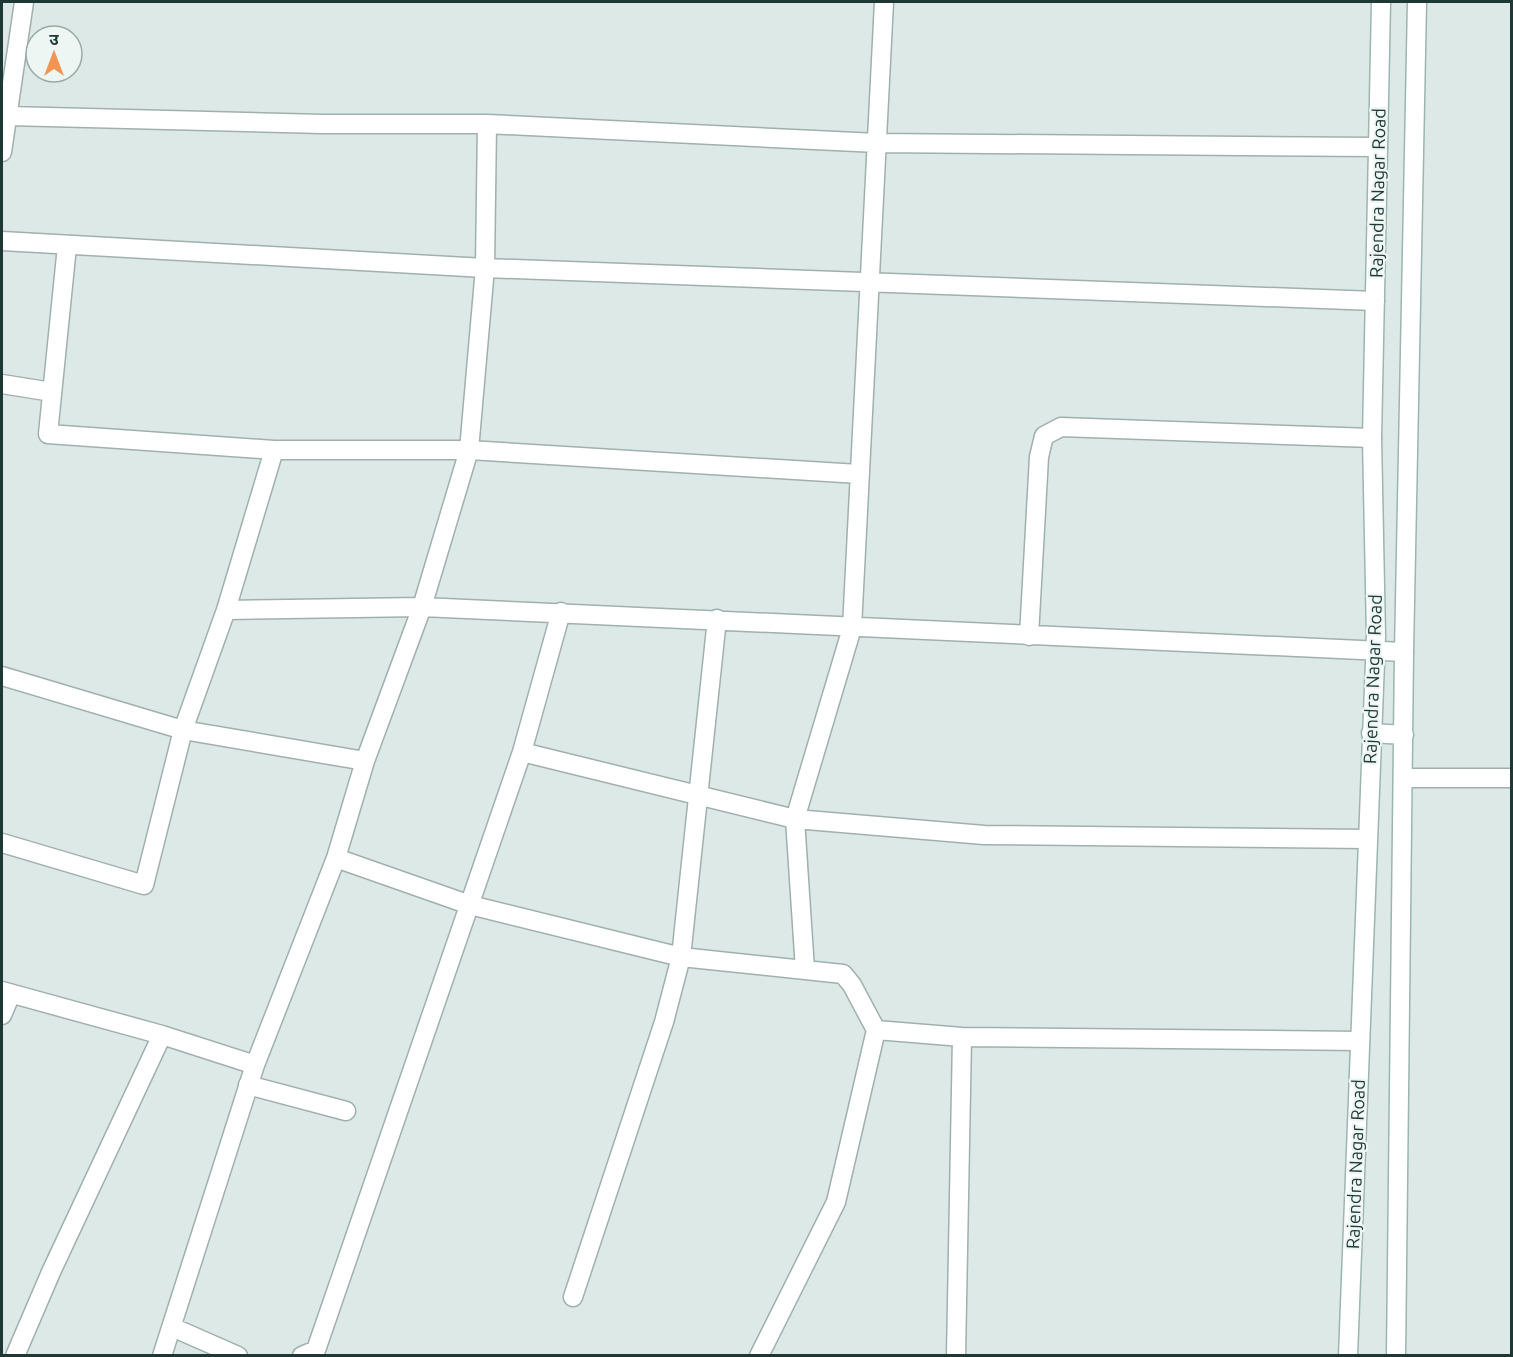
<svg xmlns="http://www.w3.org/2000/svg" width="1513" height="1357" viewBox="0 0 1513 1357" font-family="Ubuntu,'Noto Sans Devanagari',sans-serif">
<rect width="100%" height="100%" fill="#dde9e6"/>
<g fill="none" stroke-linecap="round" stroke-linejoin="round">
<g stroke="#a0b0ae" stroke-width="21">
<path id="minor" d="M 8,116 L 322,124 L 487,124 L 877,143 L 1378,147
M 2,152 L 24,2
M 2,241 L 485,268 L 1375,301
M 2,384 L 52,392
M 274,450 L 469,450 L 859,474
M 226,610 L 422,607 L 1404,652
M 1029,636 L 1039,457 L 1044,436 L 1061,427 L 1372,438
M 2,676 L 183,730 L 365,761
M 522,752 L 795,819 L 984,835 L 1367,839
M 1404,778 L 1512,778
M 2,843 L 144,885 L 183,730 L 226,610 L 274,450 L 48,434 L 67,246
M 336,858 L 470,905 L 681,957 L 843,974 L 852,985 L 876,1030 L 962,1037 L 1360,1041
M 805,970 L 795,819 L 852,628 L 884,2
M 2,991 L 162,1035 L 255,1065
M 2,1015 L 11,994
M 248,1085 L 346,1111
M 573,1297 L 664,1022 L 681,957 L 717,619
M 172,1327 L 238,1356
M 15,1356 L 51,1272 L 162,1035
M 162,1356 L 255,1065 L 336,858 L 365,761 L 422,607 L 469,450 L 485,268 L 487,124
M 302,1356 L 316,1350 L 522,752 L 561,612
M 759,1356 L 836,1202 L 876,1030
M 956,1356 L 962,1037"/>
</g>
<g stroke="#9cb5b0" stroke-width="21">
<path id="secondary" d="M 1371,733 L 1404,735
M 1348,1356 L 1376,636 L 1372,438 L 1381,2
M 1396,1356 L 1404,652 L 1417,2"/>
</g>
<use href="#minor" stroke="#fff" stroke-width="18"/>
<use href="#secondary" stroke="#fff" stroke-width="18"/>
</g>
<g text-anchor="middle" dominant-baseline="central" stroke-width="4.5" stroke-linejoin="round" paint-order="stroke">
<g font-size="18" fill="#1f3836" stroke="#edf6f3">
<text transform="translate(1377 193) rotate(-89)">Rajendra Nagar Road</text>
<text transform="translate(1372 679) rotate(-88)">Rajendra Nagar Road</text>
<text transform="translate(1355 1164) rotate(-88)">Rajendra Nagar Road</text>
</g>
</g>
<rect width="1513" height="1357" fill="none" stroke="#1f3836" stroke-width="6"/>
<g transform="translate(54 54)"><circle r="28" fill="#edf6f3" stroke="#9baaa7" stroke-width="1.5"/>
<path d="M0-4.5L10 22L0 15L-10 22Z" fill="#f29552"/>
<text y="-9" font-size="16" font-weight="bold" text-anchor="middle" fill="#1f3836">उ</text>
</g>
</svg>
